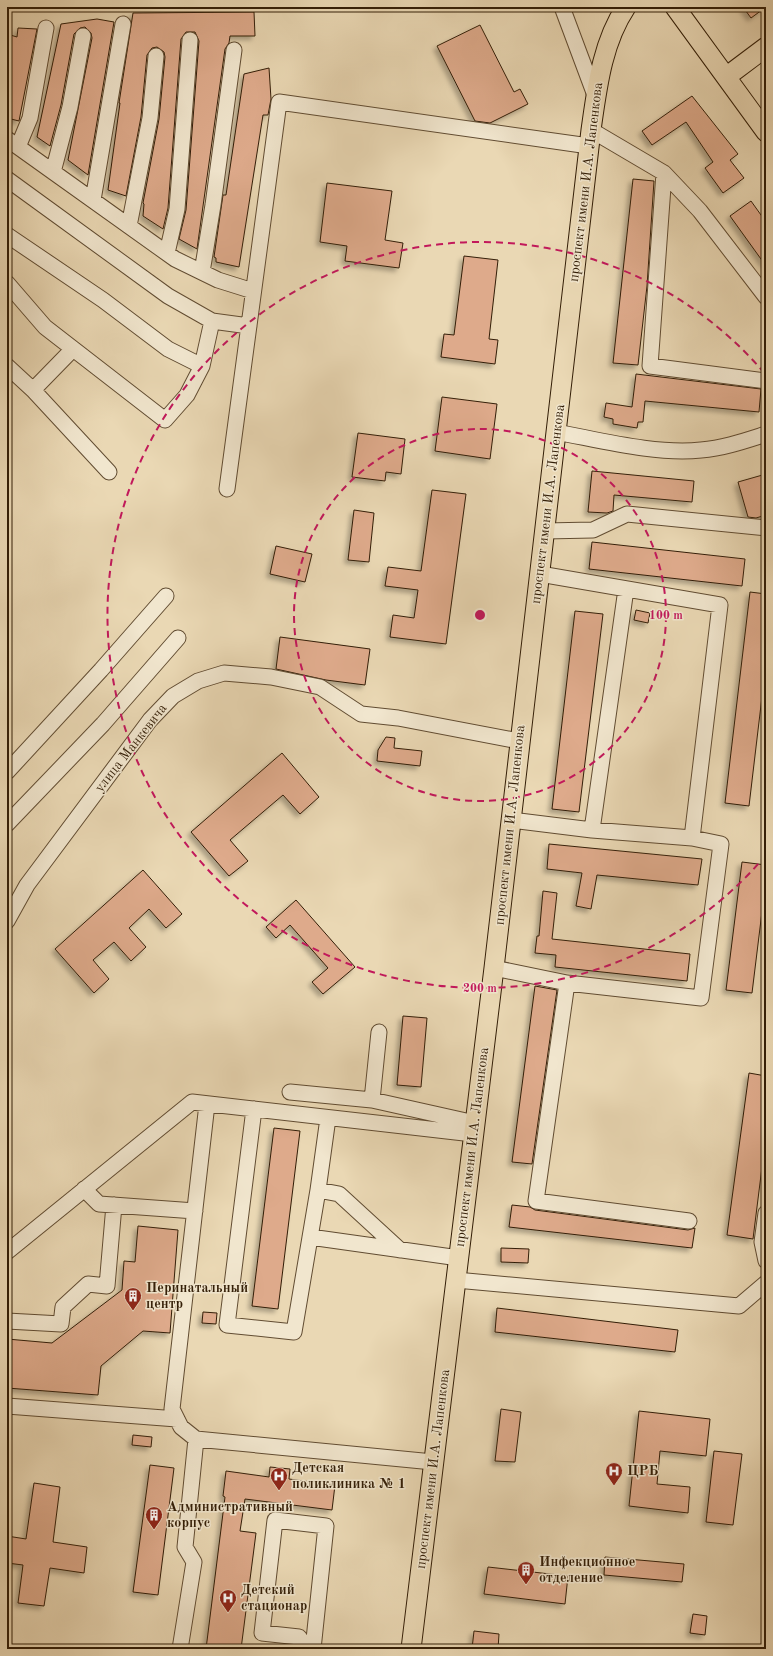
<svg xmlns="http://www.w3.org/2000/svg" width="773" height="1656" viewBox="0 0 773 1656" font-family="'Old Standard TT',serif">
<defs>
<filter id="shadow"><feDropShadow dx="-3.5" dy="3.5" stdDeviation="2" flood-color="#0004"/></filter>
</defs>
<rect width="100%" height="100%" fill="#ead8b4"/>
<filter id="stains"><feTurbulence type="fractalNoise" baseFrequency=".005" numOctaves="4"/><feColorMatrix values="0 0 0 0 .2 0 0 0 0 .09 0 0 0 0 .02 0 0 0 .5 -.17"/></filter>
<radialGradient id="worn" r=".72"><stop offset=".6" stop-color="#630" stop-opacity="0"/><stop offset="1" stop-color="#630" stop-opacity=".3"/></radialGradient>
<path fill="#deaa8b" stroke="#331e07" filter="url(#shadow)" d="M 743,7 L 766,7 L 751,18 Z
M 254,12 L 255,36 L 230,36 L 229,43 L 225,49 L 197,249 L 179,239 L 186,210 L 199,41 L 195,32 L 186,32 L 181,39 L 168,208 L 163,229 L 143,216 L 144,204 L 143,203 L 159,119 L 165,57 L 164,52 L 157,47 L 152,48 L 147,55 L 141,117 L 126,196 L 108,190 L 120,103 L 119,103 L 133,13 Z
M 97,19 L 114,22 L 88,175 L 68,160 L 92,38 L 91,33 L 85,27 L 80,28 L 74,34 L 61,105 L 50,146 L 37,137 L 61,24 Z
M 480,25 L 514,92 L 520,89 L 528,104 L 490,123 L 475,121 L 437,46 Z
M 18,28 L 37,29 L 19,121 L 7,118 L 7,101 L 11,77 L 7,76 L 7,34 L 17,37 Z
M 269,68 L 271,99 L 268,115 L 263,115 L 239,267 L 216,262 L 216,258 L 214,257 L 223,195 L 226,195 L 244,74 Z
M 692,96 L 738,154 L 730,160 L 744,178 L 723,193 L 705,168 L 713,162 L 686,122 L 652,145 L 642,131 Z
M 633,179 L 654,181 L 647,286 L 638,365 L 613,363 Z
M 327,183 L 392,191 L 385,240 L 403,243 L 399,268 L 345,261 L 347,246 L 320,242 Z
M 751,201 L 766,222 L 766,266 L 730,216 Z
M 464,256 L 498,260 L 489,339 L 498,340 L 495,364 L 441,357 L 444,334 L 454,335 Z
M 636,374 L 761,389 L 759,412 L 645,401 L 643,422 L 638,422 L 637,428 L 613,424 L 613,419 L 604,417 L 606,403 L 632,407 Z
M 442,397 L 497,404 L 490,459 L 435,451 Z
M 358,433 L 405,439 L 401,474 L 386,472 L 385,481 L 352,477 Z
M 592,471 L 694,481 L 692,502 L 614,495 L 613,511 L 607,513 L 588,512 Z
M 766,474 L 766,515 L 756,518 L 748,517 L 738,482 Z
M 432,490 L 466,494 L 446,644 L 390,637 L 393,615 L 414,618 L 418,590 L 385,586 L 388,567 L 421,571 Z
M 354,510 L 374,513 L 369,562 L 348,560 Z
M 592,542 L 745,559 L 742,586 L 589,569 Z
M 276,546 L 312,554 L 305,582 L 270,574 Z
M 750,592 L 766,594 L 766,663 L 749,806 L 725,803 Z
M 636,610 L 650,613 L 648,623 L 634,620 Z
M 575,611 L 603,614 L 579,812 L 552,809 Z
M 280,637 L 370,649 L 365,685 L 326,680 L 276,669 Z
M 386,737 L 395,738 L 394,748 L 422,751 L 420,766 L 377,761 L 378,750 Z
M 282,753 L 319,797 L 300,814 L 283,795 L 230,840 L 248,861 L 229,876 L 191,832 Z
M 549,844 L 702,859 L 698,885 L 597,875 L 591,909 L 576,906 L 582,873 L 547,869 Z
M 742,862 L 766,865 L 766,879 L 752,993 L 726,990 Z
M 143,870 L 182,914 L 166,928 L 149,909 L 129,928 L 146,947 L 131,961 L 114,942 L 93,960 L 109,979 L 94,993 L 55,949 Z
M 543,891 L 557,893 L 552,939 L 690,954 L 687,981 L 555,967 L 556,955 L 535,953 L 537,936 L 539,936 Z
M 296,900 L 355,967 L 323,994 L 312,982 L 328,968 L 290,925 L 276,938 L 266,927 Z
M 535,986 L 557,990 L 532,1164 L 512,1162 Z
M 403,1016 L 427,1018 L 421,1087 L 397,1085 Z
M 749,1073 L 766,1076 L 766,1135 L 753,1239 L 727,1235 Z
M 274,1128 L 300,1131 L 278,1309 L 252,1306 Z
M 512,1205 L 530,1207 L 535,1210 L 688,1230 L 695,1228 L 692,1248 L 509,1227 Z
M 138,1226 L 178,1230 L 170,1333 L 143,1331 L 101,1366 L 98,1395 L 7,1388 L 7,1339 L 52,1343 L 122,1290 L 124,1261 L 135,1262 Z
M 501,1248 L 529,1249 L 528,1263 L 501,1262 Z
M 497,1308 L 678,1330 L 675,1352 L 495,1332 Z
M 203,1312 L 217,1313 L 216,1324 L 202,1323 Z
M 501,1409 L 521,1412 L 515,1462 L 495,1461 Z
M 639,1411 L 710,1419 L 706,1456 L 660,1451 L 657,1484 L 690,1487 L 688,1513 L 629,1506 Z
M 133,1435 L 152,1437 L 151,1447 L 132,1445 Z
M 714,1451 L 742,1454 L 733,1525 L 706,1522 Z
M 150,1465 L 174,1468 L 158,1595 L 133,1592 Z
M 270,1467 L 290,1469 L 289,1479 L 335,1485 L 332,1510 L 245,1499 L 240,1531 L 256,1533 L 241,1649 L 206,1649 L 225,1497 L 223,1496 L 226,1471 L 269,1477 Z
M 34,1483 L 60,1487 L 53,1542 L 87,1547 L 84,1573 L 50,1568 L 44,1606 L 18,1603 L 23,1565 L 7,1563 L 7,1536 L 26,1539 Z
M 605,1557 L 684,1564 L 682,1582 L 604,1575 Z
M 488,1567 L 568,1576 L 565,1604 L 484,1594 Z
M 693,1614 L 707,1616 L 705,1635 L 690,1633 Z
M 474,1631 L 499,1634 L 498,1649 L 472,1649 Z"/>
<g fill="none" stroke-linecap="round" stroke-linejoin="round">
<g stroke="#614c32" stroke-width="17">
<path id="minor" d="M 562,7 L 596,98
M 591,130 L 664,173 L 700,211 L 766,297
M 7,139 L 175,259 L 218,280 L 253,291
M 18,147 L 30,118 L 46,28
M 53,172 L 70,107 L 83,36
M 664,173 L 650,366 L 766,381
M 7,179 L 168,296 L 212,321 L 249,326
M 93,200 L 123,24
M 129,226 L 150,118 L 156,56
M 7,235 L 103,300 L 168,349 L 202,366
M 167,253 L 177,209 L 190,40
M 202,272 L 213,205 L 234,50
M 7,283 L 45,327 L 165,420 L 187,395 L 202,366 L 212,321
M 7,366 L 33,390 L 73,349
M 33,390 L 109,472
M 556,432 C 600,440 657,455 701,450 C 724,448 744,441 766,434
M 227,489 L 279,102 L 589,146
M 545,531 L 593,530 L 627,514 L 766,528
M 540,574 L 720,605 L 692,838
M 7,772 L 101,670 L 166,596
M 7,824 L 103,724 L 178,638
M 592,830 L 626,589
M 7,921 L 27,885 L 150,720 L 173,696 L 198,681 L 224,673 L 271,677 L 320,687 L 361,714 L 398,718 L 519,741
M 494,968 L 567,983 L 701,998 L 721,844 L 692,838 L 592,830 L 511,820
M 567,983 L 536,1201 L 689,1221
M 290,1092 L 372,1100 L 475,1123
M 372,1100 L 379,1032
M 254,1109 L 227,1325 L 294,1332 L 318,1190 L 339,1194 L 400,1250
M 84,1189 L 99,1204 L 195,1211
M 318,1190 L 328,1118
M 766,1213 L 762,1242 L 766,1261
M 310,1237 L 459,1258
M 7,1252 L 192,1102 L 473,1134
M 456,1280 L 739,1306 L 766,1283
M 7,1321 L 61,1324 L 63,1307 L 88,1284 L 107,1286 L 114,1205
M 7,1406 L 177,1419
M 196,1439 L 181,1427 L 172,1409 L 207,1104
M 180,1649 L 194,1562 L 185,1547 L 196,1439 L 433,1462
M 307,1649 L 299,1637 L 262,1633 L 275,1520 L 326,1526 L 313,1649"/>
</g>
<g stroke="#331e07" stroke-width="21">
<path id="major" d="M 675,7 L 766,132
M 726,77 L 766,47
M 411,1649 L 494,968 L 591,130 C 597,88 602,43 626,7"/>
</g>
<use href="#minor" stroke="#f1e6ce" stroke-width="15"/>
<use href="#major" stroke="#ead8b4" stroke-width="19"/>
</g>
<g fill="none" stroke="#c2185b" stroke-width="2" stroke-dasharray="7 5">
<circle cx="480" cy="615" r="186"/>
<path d="M766 855A373 373 0 1 1 766 375"/>
</g>
<defs>
<g id="building-pin" transform="scale(0.9)"><path d="M0 17L-7.5 6A9.5 9.5 0 1 1 7.5 6Z" fill="#8f2418" stroke="#f1e6ce"/><path d="M-4-6H4V6H1V3H-1V6H-4ZM-2.5-4.3h1.7v1.8h-1.7ZM.8-4.3h1.7v1.8H.8ZM-2.5-1h1.7V.8h-1.7ZM.8-1h1.7V.8H.8Z" fill="#fff"/></g>
<g id="hospital-pin" transform="scale(0.9)"><path d="M0 17L-7.5 6A9.5 9.5 0 1 1 7.5 6Z" fill="#8f2418" stroke="#f1e6ce"/><path d="M-5-5h3v3.5h4V-5h3V5h-3V1.5h-4V5h-3Z" fill="#fff"/></g>
</defs>
<g fill-rule="evenodd">
<use href="#building-pin" x="133" y="1296"/>
<use href="#hospital-pin" x="614" y="1471"/>
<use href="#hospital-pin" x="279" y="1476"/>
<use href="#building-pin" x="154" y="1515"/>
<use href="#building-pin" x="526" y="1570"/>
<use href="#hospital-pin" x="228" y="1598"/>
</g>
<g text-anchor="middle" dominant-baseline="central" stroke-width="3" stroke-linejoin="round" paint-order="stroke">
<g font-size="14" fill="#331e07" stroke="#f1e6ce">
<text transform="translate(586 182) rotate(-83)">проспект имени И.А. Лапенкова</text>
<text transform="translate(548 504) rotate(-83)">проспект имени И.А. Лапенкова</text>
<text transform="translate(131 748) rotate(-52)">улица Манкевича</text>
<text transform="translate(510 825) rotate(-84)">проспект имени И.А. Лапенкова</text>
<text transform="translate(472 1147) rotate(-83)">проспект имени И.А. Лапенкова</text>
<text transform="translate(433 1469) rotate(-83)">проспект имени И.А. Лапенкова</text>
</g>
<g font-size="14" font-weight="bold" fill="#331e07" stroke="#f1e6ce" text-anchor="start">
<text x="146" y="1288">Перинатальный<tspan x="146" dy="16">центр</tspan></text>
<text x="292" y="1468">Детская<tspan x="292" dy="16">поликлиника № 1</tspan></text>
<text x="627" y="1471">ЦРБ</text>
<text x="167" y="1507">Административный<tspan x="167" dy="16">корпус</tspan></text>
<text x="539" y="1562">Инфекционное<tspan x="539" dy="16">отделение</tspan></text>
<text x="241" y="1590">Детский<tspan x="241" dy="16">стационар</tspan></text>
</g>
</g>
<circle cx="480" cy="615" r="6" fill="#c2185b" stroke="#f1e6ce" stroke-width="2"/>
<g font-size="12" text-anchor="middle" font-weight="bold" fill="#c2185b" stroke="#f1e6ce" stroke-width="3" stroke-linejoin="round" paint-order="stroke">
<text x="666" y="619">100 m</text>
<text x="480" y="992">200 m</text>
</g>
<rect width="773" height="1656" fill="none" stroke="#ead8b4" stroke-width="24"/>
<rect x="8" y="8" width="757" height="1640" fill="none" stroke="#331e07" stroke-width="2"/>
<rect x="12" y="12" width="749" height="1632" fill="none" stroke="#331e07"/>
<rect width="100%" height="100%" filter="url(#stains)"/>
<rect width="100%" height="100%" fill="url(#worn)"/>
</svg>
